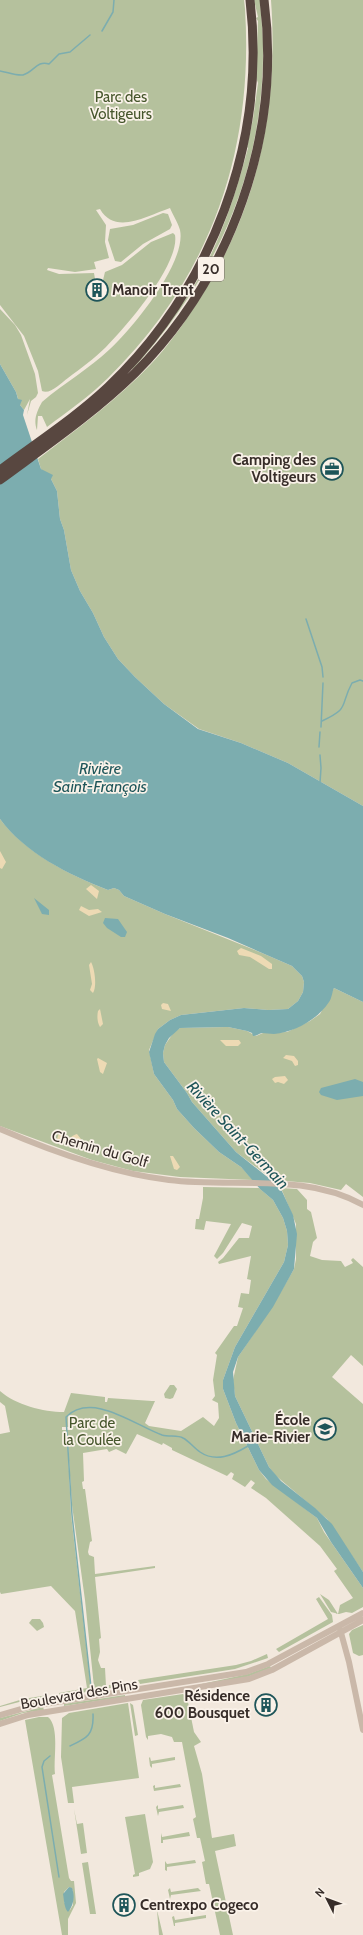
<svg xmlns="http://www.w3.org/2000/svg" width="363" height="1935" viewBox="0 0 363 1935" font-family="Cabin,sans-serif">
<rect width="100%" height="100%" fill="#f2e8dd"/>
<path fill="#b5c19d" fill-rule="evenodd" d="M 0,0 L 244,0 L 245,9 C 254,151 211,277 108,378 C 90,396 68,411 47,427 L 42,416 L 38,416 L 37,430 C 33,420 37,411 42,402 C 64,383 89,369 110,349 C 132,329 187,262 180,230 C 178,223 173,215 170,208 C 149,215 115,236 100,209 L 96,210 L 106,225 L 105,242 L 109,258 L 94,262 L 96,269 L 75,272 L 48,268 L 47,270 L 59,274 L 94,273 L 95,279 L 91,280 L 95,297 L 102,295 L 99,285 L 102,284 L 105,272 L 122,265 L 151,242 L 173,233 L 175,235 C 180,264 126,327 106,347 C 94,359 81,368 68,378 C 61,383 50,395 42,391 L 38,371 L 24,336 L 0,305 Z
M 254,0 L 260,0 C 261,19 264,39 263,58 C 261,181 213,279 133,369 L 131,368 C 149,346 167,324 184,301 C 216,256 234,200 248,148 L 247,147 L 253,119 L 258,83 L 256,77 L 258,21 L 256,18 L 258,17 Z
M 271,0 L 363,0 L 363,806 L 288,763 L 241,743 L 199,729 L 164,704 L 135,677 L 118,659 L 104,637 L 93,613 L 80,591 L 71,570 L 64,530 L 60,519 L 57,491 L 51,479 L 41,469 L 38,459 C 77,429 117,400 151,364 C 168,346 182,326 195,306 C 257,213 279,110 271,0 Z
M 163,213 L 168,214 L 172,225 L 170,229 L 143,244 L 121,262 L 115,261 L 108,240 L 110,229 L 133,225 Z
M 0,309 L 15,325 L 21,335 L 35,374 L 38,393 L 36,397 L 31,401 L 27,415 L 30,399 L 24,410 L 20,405 L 16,392 L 0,364 Z
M 0,819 C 26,853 69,875 108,890 L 114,888 L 119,890 L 124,896 L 165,914 L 262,953 L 292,966 L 302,976 L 304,982 L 303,992 L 298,1001 L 288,1009 L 268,1010 L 244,1008 L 181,1015 L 170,1020 L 158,1029 L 149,1050 L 154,1074 L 173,1100 L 177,1109 L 194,1128 L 219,1152 L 241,1167 L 253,1180 L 180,1177 L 133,1171 L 92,1160 L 0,1126 Z
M 334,988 L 363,1002 L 363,1197 L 346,1184 L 341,1190 L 310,1183 L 273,1180 L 236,1152 L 192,1102 L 187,1093 L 164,1062 L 163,1053 L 165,1045 L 174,1032 L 180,1028 L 228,1027 L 247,1031 L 256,1036 L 263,1033 L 287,1032 L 310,1021 L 320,1014 Z
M 203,1187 L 259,1188 L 273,1200 L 283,1218 L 287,1231 L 288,1245 L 284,1262 L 235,1347 L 223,1380 L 223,1389 L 236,1423 L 259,1470 L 266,1479 L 317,1518 L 324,1532 L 363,1588 L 363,1607 L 352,1613 L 346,1612 L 339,1614 L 331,1612 L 320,1594 L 329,1600 L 338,1614 L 340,1605 L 353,1598 L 334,1571 L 337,1569 L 320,1546 L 266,1498 L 251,1488 L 255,1483 L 251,1480 L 245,1487 L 232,1479 L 234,1474 L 231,1472 L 227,1476 L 172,1450 L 172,1448 L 163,1443 L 162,1445 L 137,1434 L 126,1454 L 116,1449 L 109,1452 L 107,1449 L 83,1453 L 84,1481 L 82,1482 L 83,1489 L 85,1489 L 92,1541 L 90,1542 L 88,1552 L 89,1555 L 94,1557 L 95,1574 L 155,1566 L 155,1568 L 95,1577 L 101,1638 L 99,1639 L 100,1652 L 98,1660 L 101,1668 L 105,1668 L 106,1686 L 104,1686 L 108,1688 L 109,1685 L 129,1682 L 129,1684 L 128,1685 L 68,1695 L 67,1694 L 60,1696 L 59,1693 L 87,1688 L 75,1611 L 51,1586 L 1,1594 L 0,1592 L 0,1434 L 10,1432 L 5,1406 L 0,1402 L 0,1391 C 16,1405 43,1412 64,1412 L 71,1393 L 105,1397 L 105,1402 L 107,1402 L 108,1398 L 152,1401 L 155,1401 L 145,1423 L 149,1426 L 181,1431 L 203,1417 L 214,1426 L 219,1418 L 218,1403 L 212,1400 L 215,1396 L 213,1380 L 217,1355 L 215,1353 L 234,1326 L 237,1326 L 243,1308 L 238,1307 L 241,1293 L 249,1294 L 251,1280 L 247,1279 L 251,1256 L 219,1264 L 218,1262 L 223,1258 L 239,1238 L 249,1238 L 252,1226 L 242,1223 L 223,1253 L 217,1259 L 214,1256 L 231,1224 L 206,1221 L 204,1230 L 195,1229 L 196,1219 L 199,1219 L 203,1198 ZM 72,1427 L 72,1430 L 67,1430 L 72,1505 L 85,1600 L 94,1687 L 91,1689 L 71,1514 L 67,1430 L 62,1430 L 62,1427 Z
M 281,1188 L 297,1189 L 307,1200 L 307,1209 L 311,1212 L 317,1238 L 313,1242 L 310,1256 L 322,1260 L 341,1261 L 345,1267 L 353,1263 L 351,1260 L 353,1258 L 363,1267 L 363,1366 L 351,1355 L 332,1377 L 363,1404 L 363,1572 L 327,1519 L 275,1475 L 269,1467 L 235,1396 L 233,1380 L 238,1357 L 272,1307 L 294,1269 L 296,1259 L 296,1224 Z
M 170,1385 L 174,1385 L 177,1389 L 173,1398 L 170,1399 L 165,1398 L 164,1394 Z
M 319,1597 L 332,1615 L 333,1622 L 279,1652 L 276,1649 L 328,1619 L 316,1599 Z
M 32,1619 L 40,1619 L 43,1623 L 44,1627 L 37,1631 L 29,1623 Z
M 363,1625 L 363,1655 L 359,1656 L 353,1653 L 349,1634 L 352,1630 Z
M 267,1654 L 268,1658 L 235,1669 L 140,1684 L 138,1680 L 236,1665 L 251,1661 Z
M 270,1666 L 271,1668 L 247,1677 L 197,1685 L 248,1674 Z
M 183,1694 L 187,1697 L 194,1732 L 201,1742 L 194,1746 L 202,1774 L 212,1838 L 234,1834 L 236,1846 L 215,1851 L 233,1935 L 220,1935 L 209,1884 L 206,1884 L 202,1862 L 205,1861 L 200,1838 L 197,1838 L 193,1819 L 196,1817 L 182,1742 L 174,1742 L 172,1737 L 161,1734 L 148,1736 L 148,1740 L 146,1737 L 141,1705 L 143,1700 Z
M 48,1695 L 48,1698 L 23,1701 L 0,1707 L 0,1706 L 23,1699 Z
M 125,1695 L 125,1697 L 64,1706 L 64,1704 Z
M 128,1703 L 139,1778 L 72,1787 L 74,1803 L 68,1803 L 61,1757 L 62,1718 L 69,1713 Z
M 130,1703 L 133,1705 L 138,1735 L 135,1736 Z
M 43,1707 L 44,1710 L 23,1713 L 0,1721 L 0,1718 Z
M 39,1717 L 48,1717 C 60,1727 53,1759 55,1774 L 52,1775 L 69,1878 L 71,1881 L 74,1881 L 76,1903 L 68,1919 L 68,1935 L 62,1935 L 25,1720 ZM 69,1887 L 73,1891 L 73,1905 L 70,1910 L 64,1902 L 64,1892 Z
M 150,1757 L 151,1761 L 175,1757 L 175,1760 L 152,1764 L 152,1768 L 150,1766 L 149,1758 Z
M 180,1784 L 181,1787 L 154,1791 L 153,1786 L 155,1785 L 155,1788 Z
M 158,1805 L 158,1809 L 183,1805 L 184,1808 L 159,1812 L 158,1816 L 156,1807 Z
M 74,1809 L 77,1824 L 83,1823 L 87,1853 L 81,1854 Z
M 145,1814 L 153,1862 L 150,1869 L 139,1873 L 139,1876 L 133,1877 L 133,1875 L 135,1874 L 125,1817 Z
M 189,1832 L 190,1836 L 163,1840 L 163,1843 L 161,1843 L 161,1833 L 162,1837 Z
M 195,1860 L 196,1863 L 167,1867 L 167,1871 L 165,1870 L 165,1861 L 167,1864 Z
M 88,1862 L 96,1914 L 90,1914 L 82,1863 Z
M 170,1888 L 171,1892 L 198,1888 L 201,1891 L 171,1895 L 170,1899 L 168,1890 Z
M 157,1910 L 163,1935 L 159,1935 Z
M 206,1915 L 206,1918 L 175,1923 L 175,1926 L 174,1926 L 172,1917 L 174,1916 L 175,1920 Z"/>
<path fill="#eddab4" d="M 0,851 L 6,862 L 2,869 L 0,868 Z
M 91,885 L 99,891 L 97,899 L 86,889 Z
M 81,906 L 89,910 L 98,909 L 102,912 L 89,916 L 79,910 Z
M 241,948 L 261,956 L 272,964 L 272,969 L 269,969 L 250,957 L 239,955 L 237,951 Z
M 91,962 C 95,969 97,987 93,993 L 90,990 L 92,984 L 89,965 Z
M 163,1003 L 168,1004 L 171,1011 L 162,1009 L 161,1005 Z
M 100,1009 L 103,1024 L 100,1027 C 97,1022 97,1016 98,1011 Z
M 220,1040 L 239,1040 L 241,1043 L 238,1046 L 226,1046 Z
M 286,1055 L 294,1056 L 298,1061 L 298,1065 L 295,1066 L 292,1061 L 283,1058 Z
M 98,1058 L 107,1063 L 103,1074 L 100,1072 L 97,1059 Z
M 285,1076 L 288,1080 L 284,1084 L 278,1082 L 275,1083 L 272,1079 L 275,1077 Z
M 59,1133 C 71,1143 69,1136 77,1134 L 81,1139 L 76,1145 L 57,1139 Z
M 173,1156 L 180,1167 L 177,1170 L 174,1169 L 170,1156 Z"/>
<path fill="#7cadaf" d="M 0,364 L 16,392 L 18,399 L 22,400 L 20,405 L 24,410 L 23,415 L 41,469 L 53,475 L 51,479 L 57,491 L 60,519 L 64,530 L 71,570 L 80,591 L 93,613 L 104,637 L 118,659 L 135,677 L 164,704 L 198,729 L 241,743 L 288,763 L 363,806 L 363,1002 L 334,988 C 332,992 332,998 329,1002 C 317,1020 295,1032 274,1034 C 270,1034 265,1033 262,1033 C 258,1034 257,1036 253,1036 L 252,1033 L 247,1031 L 228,1027 L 180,1028 L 169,1038 L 165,1045 L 163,1053 L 164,1062 L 187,1093 L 192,1102 L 236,1152 L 280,1187 L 293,1215 L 297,1234 L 294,1269 L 273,1307 L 238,1357 L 233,1372 L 235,1396 L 269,1467 L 281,1481 L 315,1508 L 332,1524 L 363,1572 L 363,1588 L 331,1542 L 317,1518 L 272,1485 L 259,1470 L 236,1423 L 223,1389 L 223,1380 L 235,1347 L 284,1262 L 288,1245 L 287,1231 L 283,1218 L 273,1200 L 260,1189 L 241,1167 L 219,1152 L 194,1128 L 177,1109 L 173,1100 L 154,1074 L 149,1052 L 155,1034 L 158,1029 L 170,1020 L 181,1015 L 244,1008 L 268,1010 L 288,1009 L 298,1001 L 303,992 L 304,982 L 302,976 L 292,966 L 228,938 L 165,914 L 124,896 L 119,890 L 114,888 L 108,890 C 69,875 25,853 0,819 Z
M 34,898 L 49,910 L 49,915 L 42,914 Z
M 105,918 L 118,919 L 127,932 L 125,937 L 121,937 L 107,928 L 103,923 Z
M 355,1079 L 363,1082 L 363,1096 L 337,1100 L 321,1095 L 319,1092 L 321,1088 Z
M 69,1887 L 72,1888 C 75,1896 74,1905 68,1912 C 64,1908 64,1899 63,1894 Z"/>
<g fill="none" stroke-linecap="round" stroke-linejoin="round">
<path stroke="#7cadaf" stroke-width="1.5" d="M 102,31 L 113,12 L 114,0
M 0,71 C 7,72 16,76 23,75 C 34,72 37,60 49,64 L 59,54 L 70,52 L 90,35
M 306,619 L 322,667 L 323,677
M 322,721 C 351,707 339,707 352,683 L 360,680 L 363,681
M 321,727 L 323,683
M 319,747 L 320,732
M 320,783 L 321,768 L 320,755
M 91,1687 L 72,1515 L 66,1417 C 92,1391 136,1426 162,1435 C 169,1437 178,1435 183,1438 C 189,1441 194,1448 200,1452 C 216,1463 233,1455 248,1446
M 70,1746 C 87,1738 94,1735 93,1714
M 50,1756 L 44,1761 L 42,1767 L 59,1877"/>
<path stroke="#cab8a9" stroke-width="6" d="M 0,1129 C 53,1152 111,1173 169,1180 C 233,1188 304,1172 363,1205
M 340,1629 L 349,1662 L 363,1730
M 0,1715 L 32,1706 L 246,1672 L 268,1664 L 363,1613
M 0,1724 L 28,1715 L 249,1679 L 272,1670 L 363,1620"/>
<path stroke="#584740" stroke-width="9" d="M 0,470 C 36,443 75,418 108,387 C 212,288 267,142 250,0
M 0,480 C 46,446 94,413 135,373 C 231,277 282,135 264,0"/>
</g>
<defs>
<g id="building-ring" transform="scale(1.15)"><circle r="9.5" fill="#faf2e9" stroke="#1e5559" stroke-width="1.5"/><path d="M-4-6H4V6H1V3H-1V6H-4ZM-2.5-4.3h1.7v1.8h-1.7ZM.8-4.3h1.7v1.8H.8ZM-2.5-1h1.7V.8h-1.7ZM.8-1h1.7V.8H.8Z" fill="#1e5559"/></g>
<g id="office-ring" transform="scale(1.15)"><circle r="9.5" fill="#faf2e9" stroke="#1e5559" stroke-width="1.5"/><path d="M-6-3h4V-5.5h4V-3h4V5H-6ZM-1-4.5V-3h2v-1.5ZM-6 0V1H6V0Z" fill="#1e5559"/></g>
<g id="school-ring" transform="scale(1.15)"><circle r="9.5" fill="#faf2e9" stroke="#1e5559" stroke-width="1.5"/><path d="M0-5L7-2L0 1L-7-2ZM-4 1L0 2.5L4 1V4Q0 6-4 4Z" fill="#1e5559"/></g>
</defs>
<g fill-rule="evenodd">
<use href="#building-ring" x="97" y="290"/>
<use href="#office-ring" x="332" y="469"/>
<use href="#school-ring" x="325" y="1429"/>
<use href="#building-ring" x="266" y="1705"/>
<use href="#building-ring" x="124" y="1905"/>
</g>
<g text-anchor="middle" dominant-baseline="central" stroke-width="3.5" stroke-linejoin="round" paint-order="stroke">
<rect fill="#faf2e9" stroke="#726863" stroke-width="1" x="198" y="257" width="26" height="24" rx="3"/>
<g font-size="14" font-weight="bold" fill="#372d29">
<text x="211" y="269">20</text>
</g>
<g font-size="15" fill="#46562c" stroke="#faf2e9">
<text x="121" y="97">Parc des<tspan x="121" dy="17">Voltigeurs</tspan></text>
<text x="92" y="1423">Parc de<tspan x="92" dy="17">la Coulée</tspan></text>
</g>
<g font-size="15" font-weight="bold" fill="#372d29" stroke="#faf2e9" text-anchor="end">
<text x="112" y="290" text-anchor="start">Manoir Trent</text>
<text x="316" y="460">Camping des<tspan x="316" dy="17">Voltigeurs</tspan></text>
<text x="310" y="1420">École<tspan x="310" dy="17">Marie-Rivier</tspan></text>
<text x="250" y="1696">Résidence<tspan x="250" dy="17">600 Bousquet</tspan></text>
<text x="140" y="1905" text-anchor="start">Centrexpo Cogeco</text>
</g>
<g font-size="15" fill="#372d29" stroke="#faf2e9">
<text transform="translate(100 1149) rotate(16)">Chemin du Golf</text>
<text transform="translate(79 1694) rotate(-10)">Boulevard des Pins</text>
</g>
<g font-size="16" font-style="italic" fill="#1e5559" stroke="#faf2e9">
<text x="100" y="768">Rivière<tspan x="100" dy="18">Saint-François</tspan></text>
<text transform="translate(238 1135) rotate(47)">Rivière Saint-Germain</text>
</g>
</g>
<g transform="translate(327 1899) rotate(312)" stroke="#faf2e9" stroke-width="3" paint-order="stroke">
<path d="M0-3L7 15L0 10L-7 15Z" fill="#372d29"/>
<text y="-6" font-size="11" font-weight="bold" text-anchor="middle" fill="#372d29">N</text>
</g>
</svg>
